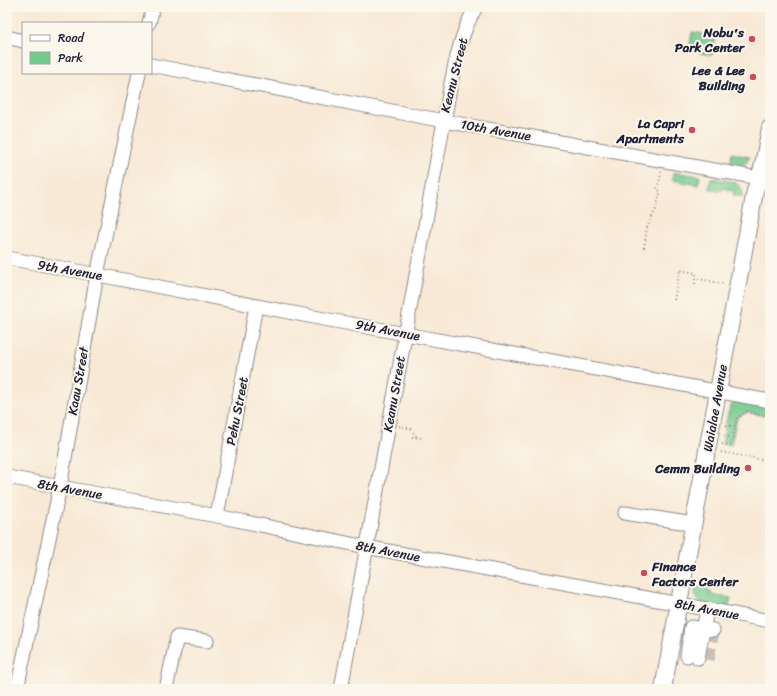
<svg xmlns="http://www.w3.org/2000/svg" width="777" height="696" viewBox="0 0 777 696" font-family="Sriracha,sans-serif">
<rect width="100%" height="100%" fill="#fbf7ec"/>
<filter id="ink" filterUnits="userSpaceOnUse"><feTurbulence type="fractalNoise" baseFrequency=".025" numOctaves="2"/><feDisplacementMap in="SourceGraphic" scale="8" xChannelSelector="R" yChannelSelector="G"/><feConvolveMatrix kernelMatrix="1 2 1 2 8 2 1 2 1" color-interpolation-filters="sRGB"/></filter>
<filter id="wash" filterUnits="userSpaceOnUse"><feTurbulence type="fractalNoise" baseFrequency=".012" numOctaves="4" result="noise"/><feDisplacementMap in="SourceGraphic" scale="16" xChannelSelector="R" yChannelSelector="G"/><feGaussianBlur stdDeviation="0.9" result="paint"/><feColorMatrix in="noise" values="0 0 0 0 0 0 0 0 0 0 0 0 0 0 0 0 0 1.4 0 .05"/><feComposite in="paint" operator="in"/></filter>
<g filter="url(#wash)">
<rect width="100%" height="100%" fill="#f8e9d6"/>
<path fill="#74ca8e" stroke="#4b7664" d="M 692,32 L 716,36 L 712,55 L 691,51 L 691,46 L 690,45 Z
M 732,153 L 750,157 C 745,167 739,167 730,165 Z
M 673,172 L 700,176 L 698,185 L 672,180 Z
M 711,178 C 725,181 743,179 743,197 L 733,195 L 734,191 L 722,188 L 722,191 L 709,189 Z
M 737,401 L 770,406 L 770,417 L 747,412 L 737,418 L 731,445 L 722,444 C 724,435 727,410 732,405 C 733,403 735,402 737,401 Z
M 696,579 L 706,581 L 708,586 L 707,591 L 711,592 L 711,595 L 731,598 L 728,609 C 706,604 691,608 696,579 Z"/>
</g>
<g filter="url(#ink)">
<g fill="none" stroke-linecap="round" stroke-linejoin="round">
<path stroke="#cdc1b7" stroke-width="13" stroke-dasharray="13 6" stroke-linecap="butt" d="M 708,660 L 713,630"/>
<g stroke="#8d8688" stroke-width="15">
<path id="minor" d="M 149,23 L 153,7
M 7,37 L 23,41
M 151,65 L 444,121 L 770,180
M 7,258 L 88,273 L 324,319 L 770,401
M 7,477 L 217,516 L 366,547 L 707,609 L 770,621
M 625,513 L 693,524
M 217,516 L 256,306
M 687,656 L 691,627 L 713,630
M 698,658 L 707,609
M 17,689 L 60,487 L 97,275 L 139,73
M 166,689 L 177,637 L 207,641
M 341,689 L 444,121 C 451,85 457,38 476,7"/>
</g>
<g stroke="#8d8688" stroke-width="18">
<path id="major" d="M 663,689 L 755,191 L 763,165 L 770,128"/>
</g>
<path stroke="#8d8688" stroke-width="2" stroke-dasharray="1 3" stroke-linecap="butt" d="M 644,248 L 647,227 L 656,209 L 660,193 L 660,191 L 657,189 L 662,171
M 695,284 L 695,279 L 699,279 L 725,284
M 674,300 L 680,270 L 696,273 L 695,279
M 726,425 L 735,427
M 399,426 L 412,429
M 411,429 L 417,438
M 724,436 L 733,438
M 412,437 L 421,438
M 722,444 L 731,445 L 737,418 L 747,412 L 770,417
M 721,452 L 770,461
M 770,486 L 770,484"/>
<use href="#minor" stroke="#fff" stroke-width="13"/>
<use href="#major" stroke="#fff" stroke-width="16"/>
</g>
</g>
<g fill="#d1495b" stroke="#fbf7ec" stroke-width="1.5">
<circle cx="752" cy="39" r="4"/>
<circle cx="753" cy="77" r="4"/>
<circle cx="692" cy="130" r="4"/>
<circle cx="748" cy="468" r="4"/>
<circle cx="644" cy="573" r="4"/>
</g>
<g text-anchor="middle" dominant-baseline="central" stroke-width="4" stroke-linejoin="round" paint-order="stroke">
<g font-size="13" font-weight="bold" fill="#22223b" stroke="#fbf7ec" text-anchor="end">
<text x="744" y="32">Nobu's<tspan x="744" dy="15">Park Center</tspan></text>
<text x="745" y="70">Lee &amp; Lee<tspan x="745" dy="15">Building</tspan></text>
<text x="684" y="123">La Capri<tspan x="684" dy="15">Apartments</tspan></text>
<text x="740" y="468">Cemm Building</text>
<text x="652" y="566" text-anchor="start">Finance<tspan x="652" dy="15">Factors Center</tspan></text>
</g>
<g font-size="13" fill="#22223b" stroke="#fbf7ec">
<text transform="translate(454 75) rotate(-76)">Keanu Street</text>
<text transform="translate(496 130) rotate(10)">10th Avenue</text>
<text transform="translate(70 270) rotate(10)">9th Avenue</text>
<text transform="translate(388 330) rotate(11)">9th Avenue</text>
<text transform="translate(78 381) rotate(-80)">Kaau Street</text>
<text transform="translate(394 394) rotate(-80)">Keanu Street</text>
<text transform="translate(715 408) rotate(-80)">Waialae Avenue</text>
<text transform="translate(237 411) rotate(-79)">Pehu Street</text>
<text transform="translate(70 489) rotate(10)">8th Avenue</text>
<text transform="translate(388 551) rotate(11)">8th Avenue</text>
<text transform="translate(707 609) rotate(11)">8th Avenue</text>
</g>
</g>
<rect width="777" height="696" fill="none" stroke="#fbf7ec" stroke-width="24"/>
<rect x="22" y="22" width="130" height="52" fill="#fbf7ec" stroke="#a4a2a5"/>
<rect x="30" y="35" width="20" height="6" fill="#ffffff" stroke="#a4a2a5"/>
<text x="58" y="42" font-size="12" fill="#22223b">Road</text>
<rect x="30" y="52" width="20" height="12" fill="#74ca8e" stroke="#a4a2a5"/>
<text x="58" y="62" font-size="12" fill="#22223b">Park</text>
</svg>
